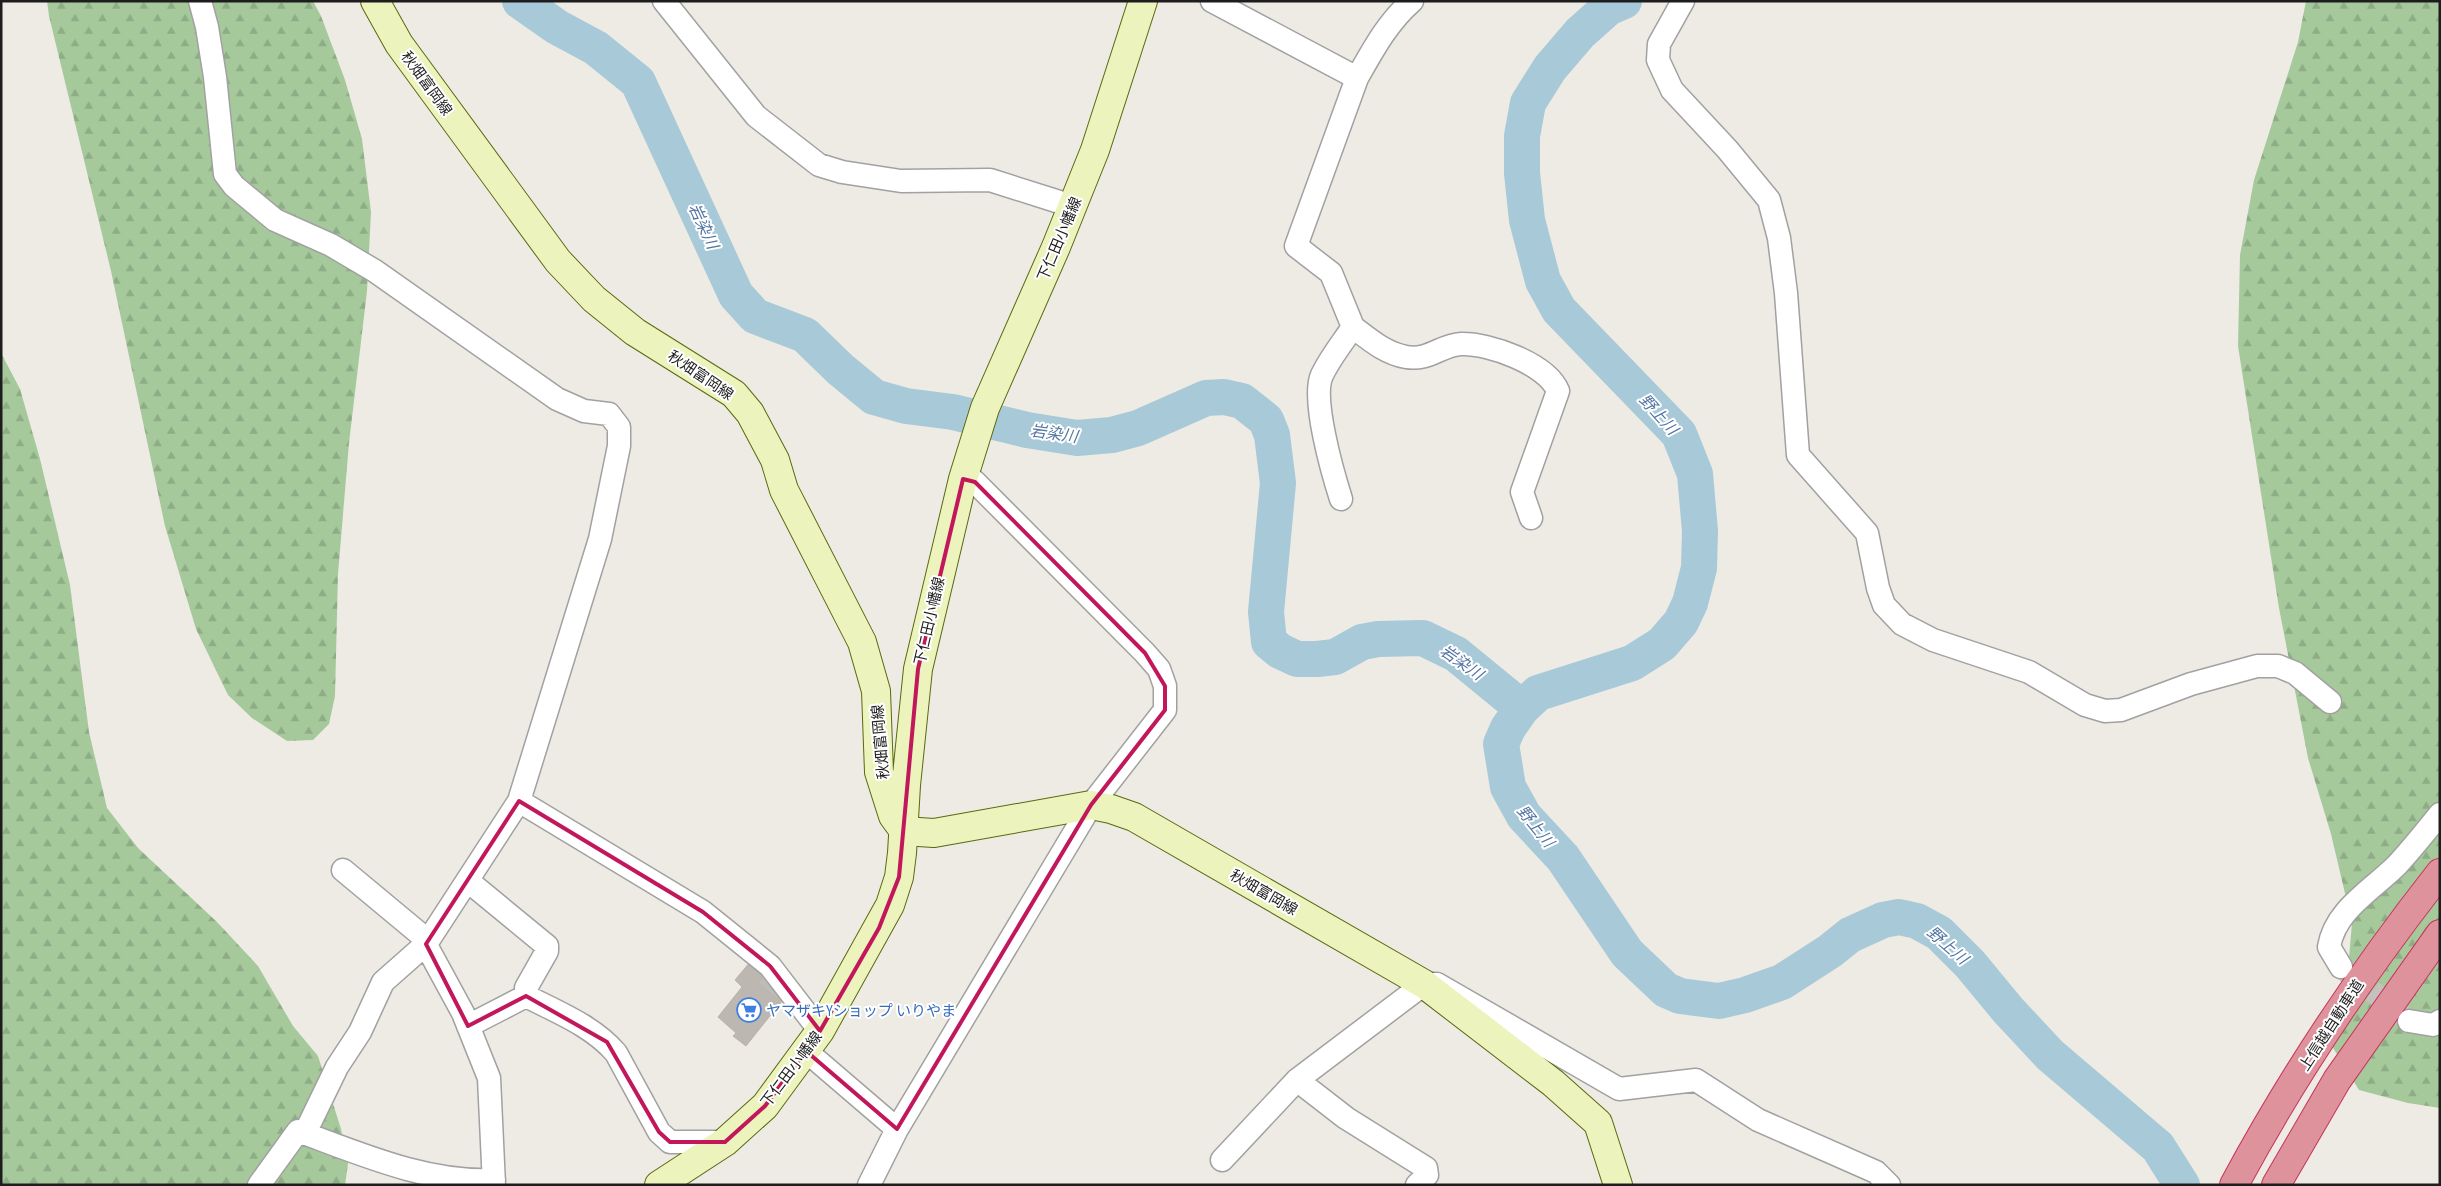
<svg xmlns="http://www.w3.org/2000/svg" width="2441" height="1186" viewBox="0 0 2441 1186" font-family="'PT Sans Narrow','Noto Sans JP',sans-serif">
<defs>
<pattern id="forest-firs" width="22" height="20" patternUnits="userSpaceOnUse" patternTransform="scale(1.25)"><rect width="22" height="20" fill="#a6c99c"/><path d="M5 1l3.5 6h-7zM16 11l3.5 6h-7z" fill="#8eac86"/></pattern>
</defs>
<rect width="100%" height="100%" fill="#edebe4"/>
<path fill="url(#forest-firs)" d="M 47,1 L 313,1 L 321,16 L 345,80 L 362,139 L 371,212 L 367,291 L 349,443 L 338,574 L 335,696 L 329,724 L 313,740 L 287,741 L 252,718 L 228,695 L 196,629 L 165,526 L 111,271 L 49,16 Z
M 2306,1 L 2440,1 L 2440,1108 L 2408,1103 L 2359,1090 L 2330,1043 L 2348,969 L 2352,923 L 2331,834 L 2308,758 L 2279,608 L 2238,346 L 2240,255 L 2254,180 L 2298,42 Z
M 1,353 L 20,389 L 40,459 L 70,585 L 89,732 L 107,808 L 138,848 L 217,922 L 258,966 L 293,1026 L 318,1056 L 341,1129 L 348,1164 L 345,1185 L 1,1185 Z"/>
<path fill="#0003" d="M 752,962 L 790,992 L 746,1045 L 738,1032 L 744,987 Z"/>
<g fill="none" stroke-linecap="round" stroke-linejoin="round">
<path stroke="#a8c9d7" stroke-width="36" d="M 520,1 L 557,27 L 596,48 L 638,82 L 736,295 L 755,316 L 805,335 L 840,369 L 874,397 L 906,406 L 953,412 L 1027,430 L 1077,438 L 1112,435 L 1138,428 L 1206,398 L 1224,397 L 1242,401 L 1266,420 L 1272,435 L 1278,483 L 1266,612 L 1269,642 L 1280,651 L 1297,659 L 1317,659 L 1335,657 L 1362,642 L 1378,639 L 1423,638 L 1456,654 L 1522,708
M 1624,1 L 1608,8 L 1580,33 L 1550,68 L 1528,103 L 1522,136 L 1522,173 L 1527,220 L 1543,281 L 1559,310 L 1679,434 L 1695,474 L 1700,531 L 1699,568 L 1690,603 L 1681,622 L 1662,644 L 1632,663 L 1538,693 L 1522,708 L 1508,728 L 1501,744 L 1508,787 L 1524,816 L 1563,858 L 1627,953 L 1666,990 L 1680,996 L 1719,1001 L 1745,995 L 1782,982 L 1830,951 L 1850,935 L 1883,920 L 1899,917 L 1917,921 L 1939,933 L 1970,964 L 2008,1010 L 2050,1055 L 2158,1147 L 2182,1185"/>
</g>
<path fill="#bdb7b1" stroke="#bdb3a8" d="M 751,961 L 766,974 L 758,983 L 781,1002 L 746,1046 L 733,1036 L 736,1033 L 718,1017 L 742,987 L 735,980 Z"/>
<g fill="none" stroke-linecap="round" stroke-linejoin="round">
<path stroke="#c3c2bc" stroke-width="22" stroke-dasharray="22 11" stroke-linecap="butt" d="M 2346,971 L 2403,1016"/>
<g stroke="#a1a1a1" stroke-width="25">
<path id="minor" d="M 200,1 L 207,27 L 215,77 L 225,174 L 234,186 L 275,220 L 331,245 L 375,271 L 557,399 L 584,411 L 609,414 L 619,427 L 619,446 L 600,539 L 519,801 L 426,944 L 383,982 L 360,1032 L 337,1067 L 305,1133
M 664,1 L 756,116 L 819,165 L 842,172 L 901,181 L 990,180 L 1072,206
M 1212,1 L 1357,78 L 1296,246 L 1331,273 L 1353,327 C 1343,342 1330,358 1322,375 C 1311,398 1333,474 1341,499
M 1683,1 L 1659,44 L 1658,60 L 1672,90 L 1727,149 L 1769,200 L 1779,238 L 1786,293 L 1798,455 L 1867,533 L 1878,588 L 1884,605 L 1902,624 L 1933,640 L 2029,672 L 2085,705 L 2105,711 L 2121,710 L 2191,684 L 2257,666 L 2278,666 L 2295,673 L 2330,702
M 1357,78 C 1373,50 1387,23 1412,1
M 1353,327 C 1370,340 1385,353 1406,357 C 1429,361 1441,345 1461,344 C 1489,343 1547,364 1558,391 L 1522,492 L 1531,518
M 519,801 L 703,912 L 770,966 L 820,1031
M 343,870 L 420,934 L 463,1013 L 489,1078 L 494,1185
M 468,881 L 547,946 L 547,951 L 526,988 L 526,996 C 557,1012 593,1026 616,1053 L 659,1132 L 670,1142 L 725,1142
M 2341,967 L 2329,947 C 2335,910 2372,890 2397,865 C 2412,849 2426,831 2440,814
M 2409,1021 L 2433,1025 L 2440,1021
M 468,1026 L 526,996
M 806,1051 L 897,1129
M 1297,1080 L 1346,1118 L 1426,1168 L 1427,1175 L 1417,1185
M 1222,1160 L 1297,1080 L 1424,984 L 1437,984 L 1619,1089 L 1696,1080 L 1758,1120 L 1876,1172 L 1889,1185
M 259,1185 L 298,1131 C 361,1154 426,1183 494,1180
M 869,1185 L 897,1129 L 1091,805 L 1165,710 L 1165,686 L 1159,669 L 1145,653 L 975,482 L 963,479"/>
</g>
<g stroke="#59690f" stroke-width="30">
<path id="secondary" d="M 375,1 L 399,44 L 558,261 L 594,299 L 635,332 L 734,394 L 750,413 L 775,460 L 784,490 L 862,642 L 876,691 L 879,772 L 893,816 L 901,827
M 903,831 L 934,833 L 1091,805 L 1111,809 L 1134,817 L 1424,984 L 1553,1083 L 1598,1123 L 1618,1185
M 659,1185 L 725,1142 L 765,1106 L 820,1031 L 890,905 L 899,877 L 902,853 L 906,785 L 918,669 L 963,479 L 985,408 L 1056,247 L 1095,150 L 1143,1"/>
</g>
<g stroke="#c7345c" stroke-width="30">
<path id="motorway" d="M 2234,1185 C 2293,1075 2363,971 2440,873
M 2276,1185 L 2337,1080 L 2440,934"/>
</g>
<use href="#minor" stroke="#fff" stroke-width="22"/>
<use href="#secondary" stroke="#ecf3bc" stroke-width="28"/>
<use href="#motorway" stroke="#de929b" stroke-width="28"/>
</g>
<path fill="none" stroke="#c2185b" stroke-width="4" stroke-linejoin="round" d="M 963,479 L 975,482 L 1145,653 L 1165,686 L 1165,710 L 1091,805 L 897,1129 L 806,1051 L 765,1106 L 725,1142 L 670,1142 L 659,1132 L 607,1042 L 526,996 L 468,1026 L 426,944 L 519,801 L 703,912 L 770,966 L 820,1031 L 879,928 L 899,877 L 918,669 Z"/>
<defs>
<g id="supermarket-ring" transform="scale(1.25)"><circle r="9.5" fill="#fff" stroke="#3f7fe0" stroke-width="1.5"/><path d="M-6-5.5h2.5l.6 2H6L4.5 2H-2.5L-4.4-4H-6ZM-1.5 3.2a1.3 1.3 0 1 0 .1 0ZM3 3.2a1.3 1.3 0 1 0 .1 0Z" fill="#3f7fe0"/></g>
</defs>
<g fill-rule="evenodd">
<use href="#supermarket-ring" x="749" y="1010"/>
</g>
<g text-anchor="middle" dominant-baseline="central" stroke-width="4" stroke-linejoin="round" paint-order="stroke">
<g font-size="15" fill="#1d1d1d" stroke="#fff">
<text transform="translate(427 83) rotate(54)">秋畑富岡線</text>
<text transform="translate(1059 239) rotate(-67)">下仁田小幡線</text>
<text transform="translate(701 375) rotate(34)">秋畑富岡線</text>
<text transform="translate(929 621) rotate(-77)">下仁田小幡線</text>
<text transform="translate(880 742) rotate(-95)">秋畑富岡線</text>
<text transform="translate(1264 892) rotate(30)">秋畑富岡線</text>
<text transform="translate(2331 1025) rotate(-57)">上信越自動車道</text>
<text transform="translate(791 1069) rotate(-53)">下仁田小幡線</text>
</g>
<g font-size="15" fill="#366cbe" stroke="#fff" text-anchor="start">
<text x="766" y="1010">ヤマザキYショップ いりやま</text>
</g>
<g font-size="16" font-style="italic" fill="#5375a3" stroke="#fff">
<text transform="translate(704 226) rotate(65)">岩染川</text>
<text transform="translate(1659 414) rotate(48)">野上川</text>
<text transform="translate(1054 433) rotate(8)">岩染川</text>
<text transform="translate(1462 662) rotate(35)">岩染川</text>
<text transform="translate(1536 826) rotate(51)">野上川</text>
<text transform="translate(1948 945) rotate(41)">野上川</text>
</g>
</g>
<rect width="2441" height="1186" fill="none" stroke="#1d1d1d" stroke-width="5"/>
</svg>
